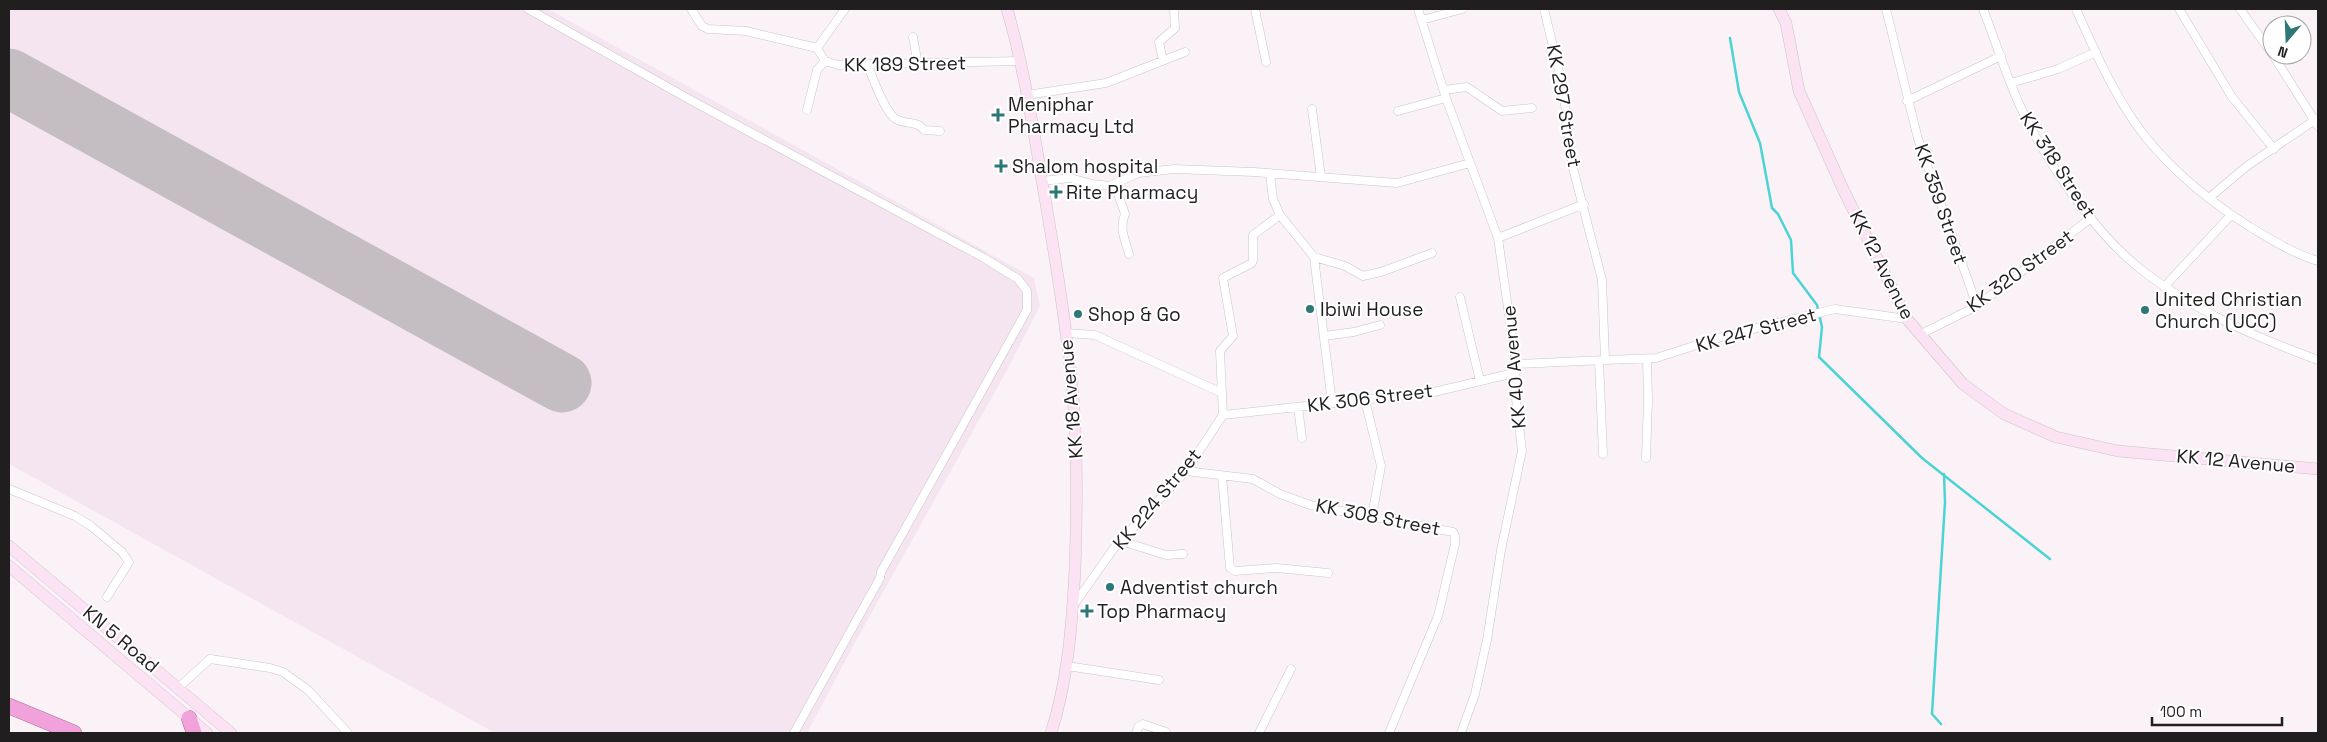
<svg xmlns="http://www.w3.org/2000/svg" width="2327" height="742" viewBox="0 0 2327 742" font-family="'Space Grotesk',sans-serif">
<rect width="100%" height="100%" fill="#fbf2f8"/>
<path fill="#f5e5f0" d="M 9,9 L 548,9 L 1034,278 L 1040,306 L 1006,372 L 858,637 L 808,731 L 811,733 L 495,733 L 9,464 Z"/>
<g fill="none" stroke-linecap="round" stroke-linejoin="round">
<path stroke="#4cd3d3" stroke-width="2.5" d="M 1730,38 L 1739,92 L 1760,143 L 1772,208 L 1778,214 L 1791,240 L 1793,273 L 1817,305 L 1822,327 L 1819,357 L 1922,458 L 2050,559
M 1941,724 L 1932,714 L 1945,502 L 1944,474"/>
<path stroke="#c4bdc2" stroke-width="59" d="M 9,78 L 562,383"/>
<g stroke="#ccc3c9" stroke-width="9">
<path id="street" d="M 528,9 L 696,103 L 984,258 L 1018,279 L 1027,291 L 1027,310 L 881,572 L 880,578 L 794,733
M 691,9 L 702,26 L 708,29 L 746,31 L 817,48 L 825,61 L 838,65 L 1020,61
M 1255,9 L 1266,62
M 1418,9 L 1446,98 L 1498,238 L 1516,364 L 1515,390 L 1522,451 L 1501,550 L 1487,640 L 1475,694 L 1461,733
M 1886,9 L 1918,139 L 1977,306
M 1983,9 C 1996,42 2006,76 2021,108 C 2047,163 2095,234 2143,271 C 2194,311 2258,338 2318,360
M 2076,9 C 2093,47 2110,86 2133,120 C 2163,164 2206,199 2250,227 C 2272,240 2294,254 2318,261
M 2179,9 L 2232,97 L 2274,149
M 2240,9 L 2272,54
M 1422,20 L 1462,9
M 913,37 L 918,65
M 817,48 L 845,9
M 2273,55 L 2318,126
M 1163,60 L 1159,42 L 1175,28 L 1174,9
M 867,64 C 873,77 884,112 896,119 C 905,125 918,120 924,130 L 940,131
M 2011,83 L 2058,69 L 2096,52
M 1444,90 L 1467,87 L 1502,111 L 1532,108
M 1027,95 L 1106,83 L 1185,52
M 1907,101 L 2001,56
M 1312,109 L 1321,177
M 807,110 L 817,70 L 825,61
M 1398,111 L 1446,98
M 1270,174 L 1273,199 L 1280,215 L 1314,257 L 1332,403
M 1042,181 L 1070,178 L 1092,184 L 1110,186 L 1138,173 L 1174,169 L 1254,172 L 1397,183 L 1470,163
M 1115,185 L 1125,214 C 1119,228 1125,240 1129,254
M 2209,198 L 2247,166 L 2318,118
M 1498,238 L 1584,204
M 1314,257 L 1345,266 L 1363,276 L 1381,272 L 1432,253
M 2164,287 L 2231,215
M 1460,297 L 1480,381
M 1066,333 L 1095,335 L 1222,393
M 1921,334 L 1977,306 L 2091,218
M 1324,336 L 1354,332 L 1380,325
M 1605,360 L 1656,358 L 1725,336 L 1835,309 L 1907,319
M 1599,361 L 1603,454
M 1516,364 L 1605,360 L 1602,280 L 1572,164 L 1563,88 L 1544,9
M 1365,400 L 1381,466 L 1372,516
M 1298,407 L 1302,438
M 1223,415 L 1434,392 L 1514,373
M 1646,458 L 1648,401 L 1647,359
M 1186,471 L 1253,479 L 1280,494 L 1310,505 L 1453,532 L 1455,536 L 1455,544 L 1438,616 L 1389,733
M 1222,476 L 1230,568 L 1235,571 L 1277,568 L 1328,573
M 9,489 L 75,516 L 91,526 L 122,552 L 129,562 L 107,597
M 1121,541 L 1166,555 L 1183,554
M 1073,606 L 1114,548 L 1186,471 L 1223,415 L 1220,351 L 1233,336 L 1223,278 L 1252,263 L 1253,260 L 1253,235 L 1280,215
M 1067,666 L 1159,680
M 178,688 L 210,659 L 270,668 L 283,672 L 308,690 L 348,733
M 1136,733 L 1138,727 L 1143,724 L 1166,732
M 1259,733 L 1291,669"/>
</g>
<g stroke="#ccc3c9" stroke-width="12">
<path id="secondary" d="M 1007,9 C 1025,70 1034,135 1045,198 C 1056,263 1067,329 1073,396 C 1078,454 1077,511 1075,569 C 1072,625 1068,680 1051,733
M 1779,9 L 1786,23 L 1799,91 L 1843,189 L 1907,319 L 1963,384 L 2004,414 L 2056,437 L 2118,451 L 2318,469
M 9,546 L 231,733
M 9,566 L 207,733"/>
</g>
<g stroke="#a8749a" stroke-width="16">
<path id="highway" d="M 9,706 L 74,733
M 189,718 L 194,733"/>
</g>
<use href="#street" stroke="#fff" stroke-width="8"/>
<use href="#secondary" stroke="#fbe3f4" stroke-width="11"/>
<use href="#highway" stroke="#f1a2db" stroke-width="15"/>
</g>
<g fill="#2d7777" stroke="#fff" stroke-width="2">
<path d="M995.5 107.5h5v5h5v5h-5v5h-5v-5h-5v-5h5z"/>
<path d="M998.5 158.5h5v5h5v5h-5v5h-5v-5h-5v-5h5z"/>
<path d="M1053.5 184.5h5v5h5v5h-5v5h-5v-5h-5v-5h5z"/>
<circle cx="1310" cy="309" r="5"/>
<circle cx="2145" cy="310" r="5"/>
<circle cx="1078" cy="314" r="5"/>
<circle cx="1110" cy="587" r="5"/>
<path d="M1084.5 603.5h5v5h5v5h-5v5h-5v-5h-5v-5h5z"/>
</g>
<g text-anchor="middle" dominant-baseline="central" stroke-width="4" stroke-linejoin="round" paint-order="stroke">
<g font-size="19" fill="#211e20" stroke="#fff">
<text transform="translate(905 64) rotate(-1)">KK 189 Street</text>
<text transform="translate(1564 106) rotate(80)">KK 297 Street</text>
<text transform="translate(2058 165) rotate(57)">KK 318 Street</text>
<text transform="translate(1941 204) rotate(71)">KK 359 Street</text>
<text transform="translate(1882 265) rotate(63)">KK 12 Avenue</text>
<text transform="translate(2020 271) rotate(-36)">KK 320 Street</text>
<text transform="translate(1756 330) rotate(-15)">KK 247 Street</text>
<text transform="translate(1514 367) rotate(-95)">KK 40 Avenue</text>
<text transform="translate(1370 398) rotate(-7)">KK 306 Street</text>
<text transform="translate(1071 399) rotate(-95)">KK 18 Avenue</text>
<text transform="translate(2236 461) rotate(5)">KK 12 Avenue</text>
<text transform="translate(1157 499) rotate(-50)">KK 224 Street</text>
<text transform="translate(1378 517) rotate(11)">KK 308 Street</text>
<text transform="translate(121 639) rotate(40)">KN 5 Road</text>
</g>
<g font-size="19" fill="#211e20" stroke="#fff" text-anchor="start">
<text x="1008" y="104">Meniphar<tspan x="1008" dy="22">Pharmacy Ltd</tspan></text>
<text x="1012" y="166">Shalom hospital</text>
<text x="1066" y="192">Rite Pharmacy</text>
<text x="2155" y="299">United Christian<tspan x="2155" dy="22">Church (UCC)</tspan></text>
<text x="1320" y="309">Ibiwi House</text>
<text x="1088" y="314">Shop &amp; Go</text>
<text x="1120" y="587">Adventist church</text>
<text x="1097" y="611">Top Pharmacy</text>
</g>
</g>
<rect width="2327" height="742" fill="none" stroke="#211e20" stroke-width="20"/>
<g transform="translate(2287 40) rotate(199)"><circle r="24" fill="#ffffff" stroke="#a6a5a6"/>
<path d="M0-4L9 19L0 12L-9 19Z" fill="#2d7777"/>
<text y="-8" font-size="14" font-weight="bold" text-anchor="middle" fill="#211e20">N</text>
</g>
<path d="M2152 717v8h130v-8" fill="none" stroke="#211e20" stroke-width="2.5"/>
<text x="2160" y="717" font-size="15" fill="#211e20" stroke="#ffffff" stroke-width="4" paint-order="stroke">100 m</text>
</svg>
